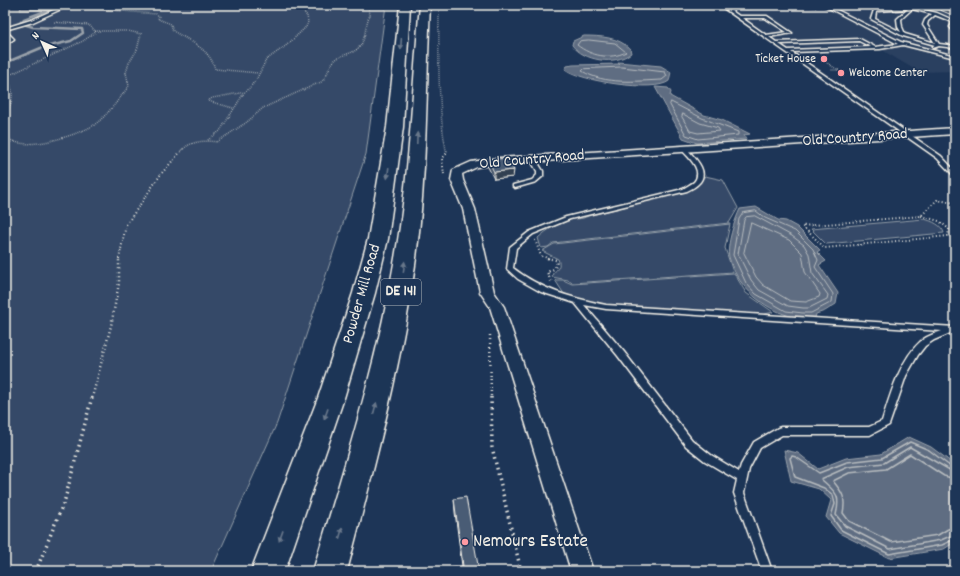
<svg xmlns="http://www.w3.org/2000/svg" width="960" height="576" viewBox="0 0 960 576" font-family="Dekko,sans-serif">
<rect width="100%" height="100%" fill="#1d3557"/>
<filter id="ink" filterUnits="userSpaceOnUse"><feTurbulence type="fractalNoise" baseFrequency=".025" numOctaves="2"/><feDisplacementMap in="SourceGraphic" scale="8" xChannelSelector="R" yChannelSelector="G"/><feConvolveMatrix kernelMatrix="1 2 1 2 8 2 1 2 1" color-interpolation-filters="sRGB"/></filter>
<g filter="url(#ink)">
<path fill="#2a4060" d="M 716,5 L 955,5 L 955,71 L 919,72 L 882,50 L 791,55 Z"/>
<path fill="#354a67" stroke="#949ea8" d="M 5,5 L 386,5 L 366,154 L 277,423 L 211,571 L 5,571 Z
M 705,176 L 723,180 L 738,208 L 729,223 L 553,243 L 548,247 L 541,248 L 538,238 C 548,229 557,224 569,220 C 576,218 581,220 588,216 L 687,191 L 701,181 Z
M 924,219 C 932,221 942,225 944,233 L 826,244 L 811,229 Z
M 730,224 L 725,248 L 733,272 L 572,283 L 568,280 L 552,277 L 553,273 C 558,269 561,266 558,259 L 542,251 L 554,244 Z
M 734,273 L 746,293 L 773,312 L 757,316 L 606,306 L 564,294 L 555,280 L 563,280 L 572,284 Z"/>
<path fill="#5e6d82" stroke="#9aa2ab" d="M 22,5 L 63,5 L 52,10 L 20,10 Z
M 584,36 C 600,36 619,37 630,49 L 631,53 C 615,66 584,61 572,45 L 573,41 Z
M 618,62 L 661,66 L 671,72 L 669,81 C 655,93 579,81 565,69 L 567,66 L 573,65 L 620,64 Z
M 655,87 L 668,88 L 671,92 L 670,96 L 704,115 L 722,120 L 750,134 L 744,135 L 746,139 L 697,143 L 683,138 Z
M 756,207 L 778,220 L 786,221 L 797,227 L 820,250 L 817,252 L 826,261 L 819,265 L 838,293 L 836,304 L 825,311 L 816,314 L 815,318 C 805,317 794,318 784,314 C 759,305 736,284 729,257 C 726,246 735,219 740,209 Z
M 909,437 L 931,447 L 955,465 L 955,542 L 944,549 L 889,558 L 839,533 L 826,517 L 831,500 L 819,489 L 791,481 L 784,450 L 798,453 L 818,469 L 846,458 L 881,454 Z"/>
<g fill="none" stroke-linecap="round" stroke-linejoin="round">
<path stroke="#b8bcbf" stroke-width="1" d="M 589,40 L 615,43 L 626,52 C 610,60 591,56 577,45 L 580,41 Z
M 622,67 L 665,72 L 667,76 L 662,80 C 636,81 605,85 582,71 L 584,69 Z
M 671,102 L 702,118 L 738,132 L 738,135 L 698,139 L 686,135 L 670,105 Z
M 683,114 L 700,123 L 718,128 L 720,131 L 698,133 L 690,131 L 682,117 Z
M 756,211 L 765,218 L 795,231 L 813,249 L 818,260 L 815,267 L 833,294 L 832,302 L 811,313 L 803,313 L 786,311 L 756,294 L 746,283 L 733,255 L 739,219 L 743,213 Z
M 755,216 L 792,236 L 804,245 L 809,254 L 812,273 L 828,295 L 827,299 L 809,308 L 803,308 L 788,306 L 759,290 L 751,280 L 738,254 L 744,220 L 746,217 Z
M 751,223 L 789,240 L 802,253 L 805,272 L 820,294 L 819,297 L 806,302 L 790,301 L 763,285 L 756,277 L 744,253 Z"/>
<path stroke="#b8bcbf" stroke-width="1.5" d="M 955,468 L 951,467 L 929,450 L 910,442 L 882,458 L 847,462 L 819,473 L 796,457 L 792,456 L 790,458 L 795,477 L 824,488 L 833,495 L 835,504 L 831,516 L 841,530 L 889,554 L 942,545 L 955,539
M 955,473 L 910,447 L 884,463 L 848,467 L 821,479 C 836,493 841,494 836,515 L 845,526 L 890,549 L 941,540 L 955,534
M 955,479 L 944,476 L 910,454 L 886,469 L 849,473 L 833,481 C 843,493 846,498 843,513 L 849,521 L 891,542 L 938,535 L 948,529 L 955,528"/>
<path stroke="#9aa2ab" stroke-width="2.5" d="M 5,63 L 41,48 L 71,41 L 83,33 L 82,29 L 33,27 L 20,23 L 24,19 L 48,10 L 44,5"/>
<g stroke="#f4f1e8" stroke-width="3">
<path id="service" d="M 65,5 L 70,5 L 33,22 L 5,30 L 14,39 L 5,45 L 5,42 L 10,39 L 5,33 L 5,28 L 31,20 Z
M 719,5 L 723,5 L 739,16 L 767,16 L 792,33 L 769,37 L 776,42 L 860,39 L 875,47 L 898,44 L 823,5 L 829,6 L 876,5 L 833,8 L 901,42 L 955,56 L 955,58 L 903,45 L 880,49 L 791,52 L 941,156 L 955,171 L 955,176 L 953,175 L 937,158 ZM 742,18 L 765,18 L 787,32 L 766,35 ZM 859,41 L 871,47 L 788,50 L 779,44 Z
M 736,5 L 746,6 L 792,5 L 746,8 Z
M 907,6 L 937,13 L 955,21 L 954,27 L 955,33 L 950,27 L 953,22 L 935,15 L 928,21 L 927,25 L 939,44 L 955,46 L 955,48 L 939,46 L 933,48 L 933,46 L 935,45 L 903,36 L 871,19 L 874,10 L 878,9 L 907,7 ZM 908,9 L 897,19 L 898,27 L 901,32 L 875,19 L 876,12 L 878,11 ZM 912,9 L 932,14 L 925,20 L 923,25 L 935,43 L 905,34 L 902,27 L 901,19 Z
M 684,147 L 686,148 C 694,157 711,172 698,184 C 695,187 691,189 687,191 L 570,219 L 533,234 L 516,248 L 513,268 C 541,290 572,298 606,305 L 955,327 L 955,331 L 934,340 L 925,346 L 918,355 L 906,376 L 889,425 L 870,435 L 782,435 L 760,448 L 749,469 L 744,493 L 772,571 L 762,571 L 734,493 L 737,480 L 705,461 L 686,446 L 618,356 L 575,303 L 541,292 L 518,279 L 507,269 L 510,247 L 529,232 L 566,217 L 683,189 C 686,187 691,184 694,182 C 704,170 688,157 681,149 ZM 584,305 L 606,309 L 942,331 C 934,334 926,336 920,342 C 900,360 890,396 882,421 L 869,427 L 781,427 L 778,428 L 754,442 L 741,465 L 739,472 L 711,455 L 692,440 L 624,352 Z
M 533,157 L 535,158 L 543,171 L 543,176 L 536,182 L 515,188 L 513,187 L 513,185 L 532,180 L 537,175 L 537,171 L 530,159 Z"/>
</g>
<g stroke="#f4f1e8" stroke-width="3">
<path id="minor" d="M 955,128 L 955,134 L 499,164 L 477,167 L 462,174 L 463,180 L 475,209 L 494,292 L 504,307 L 593,571 L 571,571 L 490,307 L 480,292 L 463,209 L 451,180 L 453,170 L 471,162 L 499,158 Z"/>
</g>
<g stroke="#f4f1e8" stroke-width="3">
<path id="trunk" d="M 400,5 L 410,5 L 403,127 L 388,239 L 375,293 L 344,398 L 285,571 L 251,571 L 318,398 L 353,293 L 368,239 L 387,127 Z
M 420,5 L 430,5 C 426,89 427,175 416,258 C 402,364 374,468 347,571 L 313,571 C 344,468 377,364 395,258 C 410,175 412,89 420,5 Z"/>
</g>
<path stroke="#f4f1e8" stroke-width="1.5" stroke-dasharray="0.5 1.5" stroke-linecap="butt" d="M 439,5 C 439,54 437,102 446,150
M 804,5 L 817,8
M 76,7 L 156,14 L 159,16 L 158,19 L 171,24 L 173,31 C 190,41 210,49 215,69 L 258,73
M 821,59 L 838,70 L 831,70
M 5,77 L 83,41 L 96,32 L 89,25 L 53,22
M 5,81 L 9,82 C 15,93 12,105 5,115
M 233,108 L 208,101 L 212,98 L 246,92 L 256,80 L 266,60 L 287,45 L 306,27 L 308,22 L 307,16 L 298,5
M 5,133 C 7,135 8,139 11,140 C 27,151 78,135 94,125 C 108,115 118,100 129,86 L 126,73 L 129,63 L 137,50 L 141,34 L 128,31 L 95,31
M 208,140 L 220,131 L 244,93
M 5,148 L 11,142
M 182,150 C 191,141 205,140 217,142 L 247,122 L 263,108 L 321,82 C 328,76 328,67 334,61 C 342,53 354,55 361,45 C 366,36 365,24 370,15 L 368,5"/>
<path stroke="#f4f1e8" stroke-width="2" stroke-dasharray="1 2.5" stroke-linecap="butt" d="M 444,174 L 442,159 L 447,153 L 446,149
M 955,203 L 937,200 L 921,216 L 802,226 L 825,248 L 948,236 L 955,238
M 921,216 L 939,221 L 949,229 L 948,236
M 535,240 L 541,256 L 551,259
M 119,259 L 126,225 L 161,174 L 183,149"/>
<path stroke="#f4f1e8" stroke-width="2.5" stroke-dasharray="1 3" stroke-linecap="butt" d="M 547,258 L 556,260 L 557,264 L 554,269 L 547,272 L 552,283
M 490,335 L 491,398
M 92,398 L 111,326 L 119,283 L 119,258"/>
<path stroke="#f4f1e8" stroke-width="3.5" stroke-dasharray="1.5 4" stroke-linecap="butt" d="M 491,397 L 492,447 L 521,571
M 36,571 L 65,499 L 92,397"/>
<use href="#service" fill="#1d3557" fill-rule="evenodd"/>
<use href="#minor" fill="#1d3557" fill-rule="evenodd"/>
<use href="#trunk" fill="#1d3557" fill-rule="evenodd"/>
</g>
<path fill="#3e4e64" stroke="#f4f1e8" d="M 928,5 L 955,5 L 955,15 L 952,15 Z
M 488,160 L 513,177 L 494,179 L 488,167 Z
M 454,499 L 479,571 L 462,566 L 455,512 Z"/>
<path fill="#324051" stroke="#f4f1e8" d="M 514,170 L 513,177 L 494,179 L 494,172 Z"/>
<path fill="#485b74" stroke="#f4f1e8" d="M 508,158 L 514,170 L 494,172 L 488,160 Z
M 466,497 L 479,571 L 437,571 L 463,566 L 454,499 Z"/>
<defs><path id="oneway-solid" d="M-6-.8H1V-3.2L6.5 0L1 3.2V.8H-6Z"/></defs>
<g fill="#68778a">
<use href="#oneway-solid" transform="translate(401 44) rotate(94)"/>
<use href="#oneway-solid" transform="translate(417 138) rotate(-88)"/>
<use href="#oneway-solid" transform="translate(388 173) rotate(98)"/>
<use href="#oneway-solid" transform="translate(404 267) rotate(-83)"/>
<use href="#oneway-solid" transform="translate(375 408) rotate(-75)"/>
<use href="#oneway-solid" transform="translate(326 414) rotate(110)"/>
<use href="#oneway-solid" transform="translate(341 533) rotate(-74)"/>
<use href="#oneway-solid" transform="translate(281 536) rotate(110)"/>
</g>
</g>
<g fill="#ff9aa2" stroke="#1d3557" stroke-width="1.5">
<circle cx="824" cy="59" r="4"/>
<circle cx="841" cy="73" r="4"/>
<circle cx="465" cy="542" r="4"/>
</g>
<g text-anchor="middle" dominant-baseline="central" stroke-width="3" stroke-linejoin="round" paint-order="stroke">
<g font-size="13" fill="#f4f1e8" stroke="#1d3557" text-anchor="end">
<text x="816" y="59">Ticket House</text>
<text x="849" y="73" text-anchor="start">Welcome Center</text>
</g>
<rect fill="#1d3557" stroke="#b4b9bc" stroke-width="1" x="381" y="279" width="40" height="26" rx="3"/>
<g font-size="15" font-weight="bold" fill="#f4f1e8">
<text x="401" y="292">DE 141</text>
</g>
<g font-size="16" fill="#f4f1e8" stroke="#1d3557">
<text transform="translate(855 138) rotate(-4)">Old Country Road</text>
<text transform="translate(532 160) rotate(-5)">Old Country Road</text>
<text transform="translate(362 294) rotate(-74)">Powder Mill Road</text>
</g>
<g font-size="19" fill="#f4f1e8" stroke="#1d3557" text-anchor="start">
<text x="473" y="542">Nemours Estate</text>
</g>
</g>
<rect width="960" height="576" fill="none" stroke="#1d3557" stroke-width="20"/>
<rect x="10" y="10" width="940" height="556" fill="none" stroke="#f4f1e8" stroke-width="1.5" filter="url(#ink)"/>
<g transform="translate(42 42) rotate(315)" stroke="#1d3557" stroke-width="3" paint-order="stroke">
<path d="M0-3L7 15L0 10L-7 15Z" fill="#f4f1e8"/>
<text y="-6" font-size="11" font-weight="bold" text-anchor="middle" fill="#f4f1e8">N</text>
</g>
</svg>
